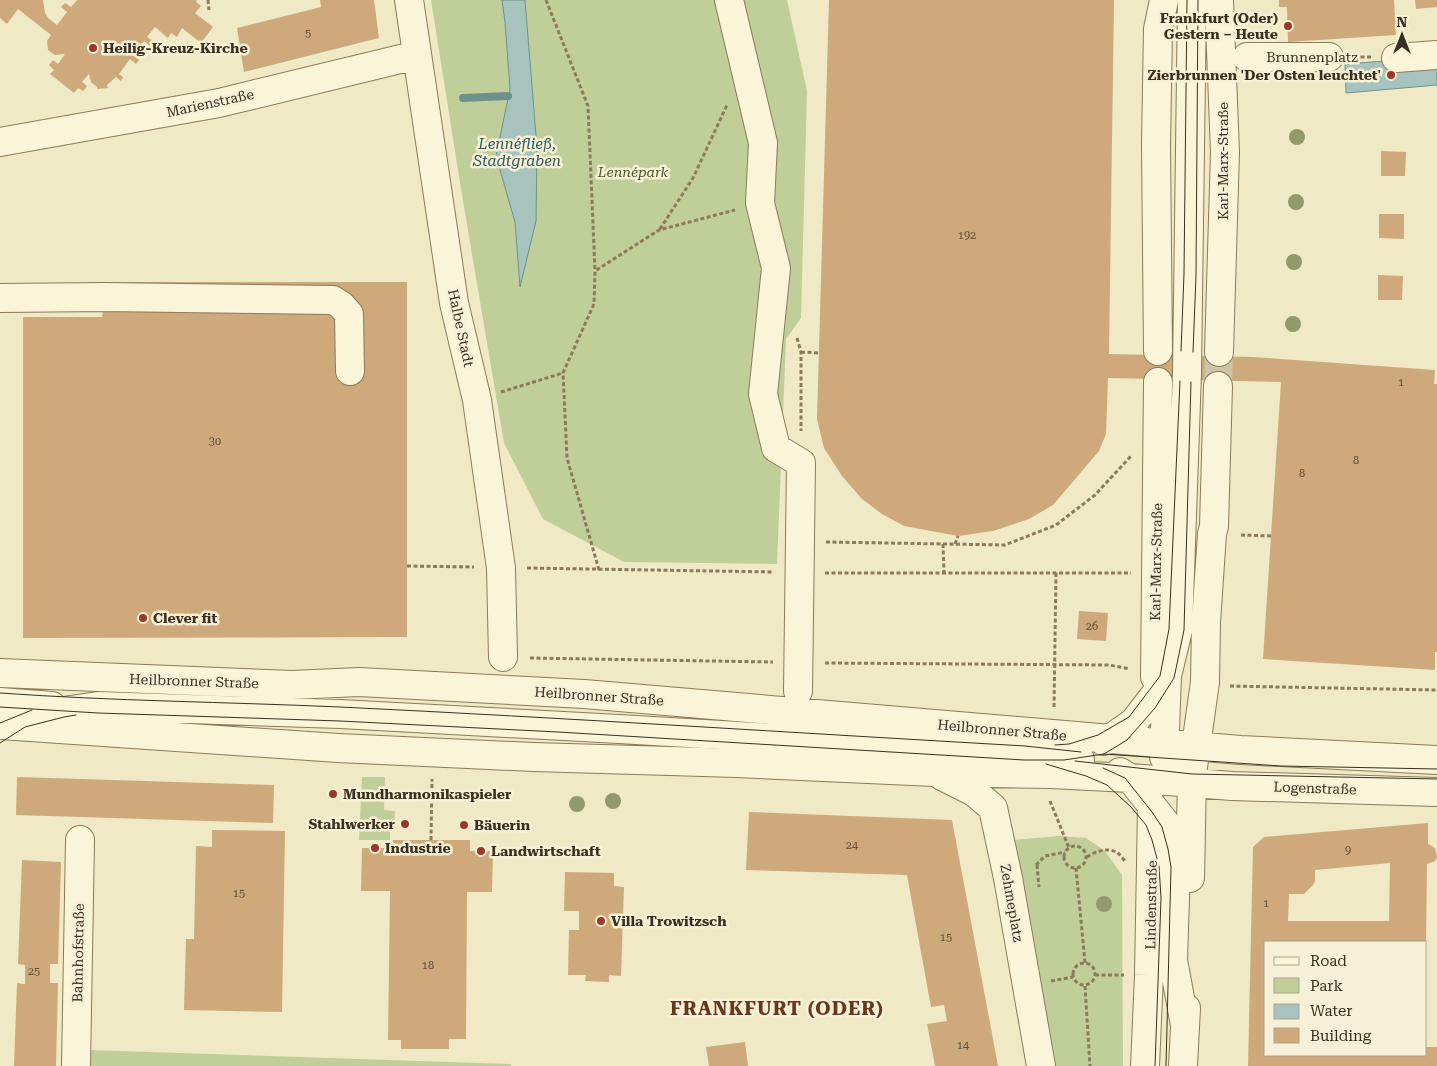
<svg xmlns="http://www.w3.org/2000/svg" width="1437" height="1066" viewBox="0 0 1437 1066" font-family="'Roboto Serif',serif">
<rect width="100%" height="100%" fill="#efe9c6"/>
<path fill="#c0ce99" d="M 431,0 L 787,0 L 807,91 L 801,318 L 786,339 L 777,564 L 624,562 L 543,519 L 504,443 L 461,189 Z
M 362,777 L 385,777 L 384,810 L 395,811 L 394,828 L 390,828 L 390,840 L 359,840 Z
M 1060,836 L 1086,838 L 1105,851 L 1122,875 L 1123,1066 L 1055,1066 L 1014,840 Z
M 90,1050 L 511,1064 L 511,1066 L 90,1066 Z"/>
<path fill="#a7c3be" stroke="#6d928e" d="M 502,0 L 525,0 L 537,148 L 536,221 L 520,287 L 515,222 L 496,156 L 510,89 L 505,22 Z
M 1437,57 L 1437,85 L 1346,93 L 1345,64 Z"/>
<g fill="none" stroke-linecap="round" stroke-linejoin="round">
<path stroke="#6d928e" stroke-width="8" d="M 463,98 L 508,96"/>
</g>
<path fill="#cea97b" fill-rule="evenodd" d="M 0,0 L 43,0 L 45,13 L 49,19 L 57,25 L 67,12 L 61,7 L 65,3 L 71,7 L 77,0 L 197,0 L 196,2 L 201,6 L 195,13 L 213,27 L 201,43 L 182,28 L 177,37 L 171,33 L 168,38 L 155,27 L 147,37 L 153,41 L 150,46 L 144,41 L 133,55 L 139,60 L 136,64 L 130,59 L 119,74 L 123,77 L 121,81 L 116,77 L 107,85 L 108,88 L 97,89 L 97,87 L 91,82 L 89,74 L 82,82 L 87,86 L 83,91 L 78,88 L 74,93 L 50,74 L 54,70 L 49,65 L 53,60 L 58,64 L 65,54 L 55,55 L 48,50 L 47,41 L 51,35 L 18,9 L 7,24 L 0,18 Z
M 320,0 L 374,0 L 379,38 L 244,72 L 237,28 L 321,7 Z
M 829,0 L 1114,0 L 1109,354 L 1253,357 L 1435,370 L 1434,384 L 1437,384 L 1437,652 L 1435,652 L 1435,670 L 1263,659 L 1281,382 L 1108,378 L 1106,434 L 1099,451 L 1053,505 L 1029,519 L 993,531 L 958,536 L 904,526 L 882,514 L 862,499 L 842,476 L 824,448 L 817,419 Z
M 1279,0 L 1394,0 L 1396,35 L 1288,42 L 1287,7 L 1279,7 Z
M 1415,0 L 1437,0 L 1437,7 L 1416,9 Z
M 1381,151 L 1406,152 L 1405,176 L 1381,176 Z
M 1379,214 L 1404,214 L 1404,239 L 1379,238 Z
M 1378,275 L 1403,276 L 1402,300 L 1378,300 Z
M 102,282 L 407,282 L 407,637 L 23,638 L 23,317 L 102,317 L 105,297 Z
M 1079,611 L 1108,613 L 1106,641 L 1077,639 Z
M 17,777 L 274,785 L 273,823 L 16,815 Z
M 749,812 L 952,820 L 998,1066 L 935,1066 L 927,1024 L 947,1021 L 944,1005 L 931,1007 L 907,875 L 746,870 Z
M 1428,823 L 1428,844 L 1435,848 L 1437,857 L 1435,861 L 1427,864 L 1426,942 L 1266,942 L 1266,1055 L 1426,1055 L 1426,1047 L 1437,1047 L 1437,1066 L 1248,1066 L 1253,847 L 1264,837 ZM 1390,863 L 1389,921 L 1288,921 L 1289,894 L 1304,894 L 1313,885 L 1315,881 L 1315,870 Z
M 212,830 L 285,831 L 282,1012 L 184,1010 L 186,939 L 194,939 L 196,846 L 212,847 Z
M 393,840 L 470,840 L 470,851 L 493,851 L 492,892 L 467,892 L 466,1039 L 449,1039 L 449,1049 L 401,1049 L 401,1040 L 388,1040 L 390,891 L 361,891 L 362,848 L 393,848 Z
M 22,860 L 61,862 L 58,964 L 50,964 L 50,983 L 58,983 L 56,1066 L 14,1066 L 17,983 L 25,984 L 25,965 L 18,964 Z
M 565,872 L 614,873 L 614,886 L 624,887 L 621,976 L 609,975 L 609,982 L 585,981 L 586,975 L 568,975 L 569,930 L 579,930 L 579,911 L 564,911 Z
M 745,1042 L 748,1066 L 709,1066 L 706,1047 Z"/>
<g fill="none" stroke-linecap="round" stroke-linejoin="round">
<path stroke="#cbc4a5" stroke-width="28" stroke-dasharray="28 14" stroke-linecap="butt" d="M 1218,386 L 1219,352"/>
<g stroke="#8b7b5b" stroke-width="30">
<path id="minor" d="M 409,0 L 454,303 L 477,400 L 501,568 L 503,657
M 729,0 L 763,143 L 760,203 L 776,268 L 763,394 L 776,448 L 801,463 L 798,691
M 1247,57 L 1329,57
M 1396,58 L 1437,55
M 0,142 L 219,103 L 417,55
M 0,298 L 105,297 L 333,300 L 341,305 L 349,314 L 350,371
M 1158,351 L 1156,145 L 1158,29 L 1164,0
M 1219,352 L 1225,152 L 1219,0
M 0,673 L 292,685 L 359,682 L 584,694 L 1240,750 L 1437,760
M 1167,675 L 1164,757 L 1167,761
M 1155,677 L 1158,382
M 0,702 L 52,706
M 24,721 L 36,715 L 98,706 L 340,714 L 619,729 L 1027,753 L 1080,759
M 0,725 L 338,748 L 534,757 L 737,763 L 935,772 L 1051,774 L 1130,778 L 1232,786 L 1437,792
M 1103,741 L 1110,739 L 1134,722 L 1154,696 L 1167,676 L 1178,630 L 1187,373 L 1192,0
M 1120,772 L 1130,778 L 1167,825 L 1173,848 L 1176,868 L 1173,960 L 1185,1025
M 942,776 L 974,792 L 993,808 L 1008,878 L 1041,1066
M 1190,878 L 1192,774 L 1205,682 L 1206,622 L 1212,534 L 1214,526 L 1218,386
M 76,1066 L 80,840
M 1145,1066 L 1149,975 L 1152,808
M 1183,1066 L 1186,1008"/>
</g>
<path stroke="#8b7b5b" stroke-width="3" stroke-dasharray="4 2.5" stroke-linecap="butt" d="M 208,0 L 209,10
M 546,0 L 588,106 L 595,271
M 1354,57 L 1371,57
M 660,229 L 693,178 L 727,105
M 797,338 L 801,352 L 801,431
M 801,352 L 819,353
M 501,392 L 563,373
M 1241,535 L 1271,536
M 826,542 L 1005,545 L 1056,525 L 1095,495 L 1131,456
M 943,544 L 944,573
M 955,544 L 958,536
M 407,566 L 474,567
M 527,568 L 774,572
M 599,570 L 567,458 L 563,373 L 594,304 L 595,271 L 659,230 L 735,210
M 825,573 L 1131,573
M 530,658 L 773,662
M 825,663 L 1109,665 L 1130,669
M 1230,686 L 1437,690
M 1054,707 L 1056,573
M 1050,801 L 1069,848
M 431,840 L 432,779
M1064 857a11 11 0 1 1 22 0a11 11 0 1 1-22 0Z
M 1087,857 C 1094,852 1107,847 1116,852 C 1119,853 1123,859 1125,861
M 1036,865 L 1045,856 L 1065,852
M 1037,865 L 1039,887
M 1076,868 L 1085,963
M1073 974a11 11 0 1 1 22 0a11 11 0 1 1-22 0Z
M 1095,975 L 1124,975
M 1051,981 L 1073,977
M 1085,986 L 1090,1066"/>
<use href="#minor" stroke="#faf4d9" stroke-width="28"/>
<path stroke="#3b301f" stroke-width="1" d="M 1181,351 L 1184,274 L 1187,0
M 1193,352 L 1196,276 L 1198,0
M 0,693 C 113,701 227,702 340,707 C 569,718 797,733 1025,746 L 1081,752
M 0,707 L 98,713 L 340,721 L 558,732 L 1024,760 L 1064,760 L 1104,754 L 1127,740 L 1155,708 L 1174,678 L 1184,630 L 1191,382
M 0,723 L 32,710
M 0,743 L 25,727 L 64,717 L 76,715
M 1055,745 L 1069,744 L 1098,735 L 1129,717 L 1160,676 L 1169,629 L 1180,381
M 1103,754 L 1281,766 L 1437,769
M 1075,761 L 1192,774 L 1437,779
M 1046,764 L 1086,776 L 1107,785 L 1131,807 L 1146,825 L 1152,840 L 1159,866 L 1161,898 L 1155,1066
M 1103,768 L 1125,778 L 1152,812 L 1162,827 L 1168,849 L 1171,867 L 1166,1066"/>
</g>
<g fill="#91996d">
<circle cx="1297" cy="137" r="8"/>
<circle cx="1296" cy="202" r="8"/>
<circle cx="1294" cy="262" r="8"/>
<circle cx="1293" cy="324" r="8"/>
<circle cx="613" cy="801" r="8"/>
<circle cx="577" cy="804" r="8"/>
<circle cx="1104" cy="904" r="8"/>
</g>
<g fill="#9b382a" stroke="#f6f1d6" stroke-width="2">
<circle cx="1288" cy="26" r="5"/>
<circle cx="93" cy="48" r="5"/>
<circle cx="1391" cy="75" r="5"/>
<circle cx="143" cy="618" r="5"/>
<circle cx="333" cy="794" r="5"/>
<circle cx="405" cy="824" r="5"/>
<circle cx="464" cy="825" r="5"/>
<circle cx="375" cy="848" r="5"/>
<circle cx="481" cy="851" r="5"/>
<circle cx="601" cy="921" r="5"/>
</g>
<g text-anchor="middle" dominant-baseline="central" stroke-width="5" stroke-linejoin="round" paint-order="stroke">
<g font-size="11" fill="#604e36">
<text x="308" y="33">5</text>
<text x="967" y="235">192</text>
<text x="1401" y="382">1</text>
<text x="215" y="441">30</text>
<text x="1356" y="460">8</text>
<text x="1302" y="473">8</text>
<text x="1092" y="626">26</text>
<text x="852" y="845">24</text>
<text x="1348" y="850">9</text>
<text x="239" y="893">15</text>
<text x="1266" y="903">1</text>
<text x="946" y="937">15</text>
<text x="428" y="965">18</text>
<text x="34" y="971">25</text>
<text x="963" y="1045">14</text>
</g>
<g font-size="14" font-weight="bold" fill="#3b301f" stroke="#f6f1d6" text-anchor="start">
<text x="1278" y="18" text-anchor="end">Frankfurt (Oder)<tspan x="1278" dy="16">Gestern – Heute</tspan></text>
<text x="103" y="48">Heilig-Kreuz-Kirche</text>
<text x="1381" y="75" text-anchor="end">Zierbrunnen 'Der Osten leuchtet'</text>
<text x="153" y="618">Clever fit</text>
<text x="343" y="794">Mundharmonikaspieler</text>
<text x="395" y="824" text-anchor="end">Stahlwerker</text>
<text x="474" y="825">Bäuerin</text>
<text x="385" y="848">Industrie</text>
<text x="491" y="851">Landwirtschaft</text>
<text x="611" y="921">Villa Trowitzsch</text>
</g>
<g font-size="14" fill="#3b301f" stroke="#f6f1d6">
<text x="1312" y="57">Brunnenplatz</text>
<text transform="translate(210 103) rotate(-12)">Marienstraße</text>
<text transform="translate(1223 161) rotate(-90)">Karl-Marx-Straße</text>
<text transform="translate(461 328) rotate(78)">Halbe Stadt</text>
<text transform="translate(1156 562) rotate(-89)">Karl-Marx-Straße</text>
<text transform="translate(194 681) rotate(2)">Heilbronner Straße</text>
<text transform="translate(599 696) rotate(4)">Heilbronner Straße</text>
<text transform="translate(1002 730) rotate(5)">Heilbronner Straße</text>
<text transform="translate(1315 788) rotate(2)">Logenstraße</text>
<text transform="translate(1012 903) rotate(80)">Zehmeplatz</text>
<text transform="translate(1151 905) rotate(-89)">Lindenstraße</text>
<text transform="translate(78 953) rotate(-89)">Bahnhofstraße</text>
</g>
<g font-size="14" font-style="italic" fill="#445825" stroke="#f6f1d6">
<text x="633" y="172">Lennépark</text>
</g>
<g font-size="15" font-style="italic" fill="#2e585b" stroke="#f6f1d6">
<text x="517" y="144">Lennéfließ,<tspan x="517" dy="17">Stadtgraben</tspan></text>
</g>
<g font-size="19" font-weight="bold" letter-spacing="1" fill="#68371e" stroke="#f6f1d6">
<text x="777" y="1008">FRANKFURT (ODER)</text>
</g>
</g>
<rect x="1264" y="941" width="162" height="115" fill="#f6f1d6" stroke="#aba48d"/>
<rect x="1274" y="957" width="25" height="8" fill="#faf4d9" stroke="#aba48d"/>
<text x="1310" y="966" font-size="15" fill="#3b301f">Road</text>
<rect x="1274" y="978" width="25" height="15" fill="#c0ce99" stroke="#aba48d"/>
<text x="1310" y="991" font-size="15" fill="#3b301f">Park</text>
<rect x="1274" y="1004" width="25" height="15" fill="#a7c3be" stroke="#aba48d"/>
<text x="1310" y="1016" font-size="15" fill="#3b301f">Water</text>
<rect x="1274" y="1028" width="25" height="15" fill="#cea97b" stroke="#aba48d"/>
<text x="1310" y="1041" font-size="15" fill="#3b301f">Building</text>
<g transform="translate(1402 35)" stroke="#f6f1d6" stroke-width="4" paint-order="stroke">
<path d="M0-4L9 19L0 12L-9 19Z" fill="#3b301f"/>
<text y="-8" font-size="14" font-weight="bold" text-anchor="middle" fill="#3b301f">N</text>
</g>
</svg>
